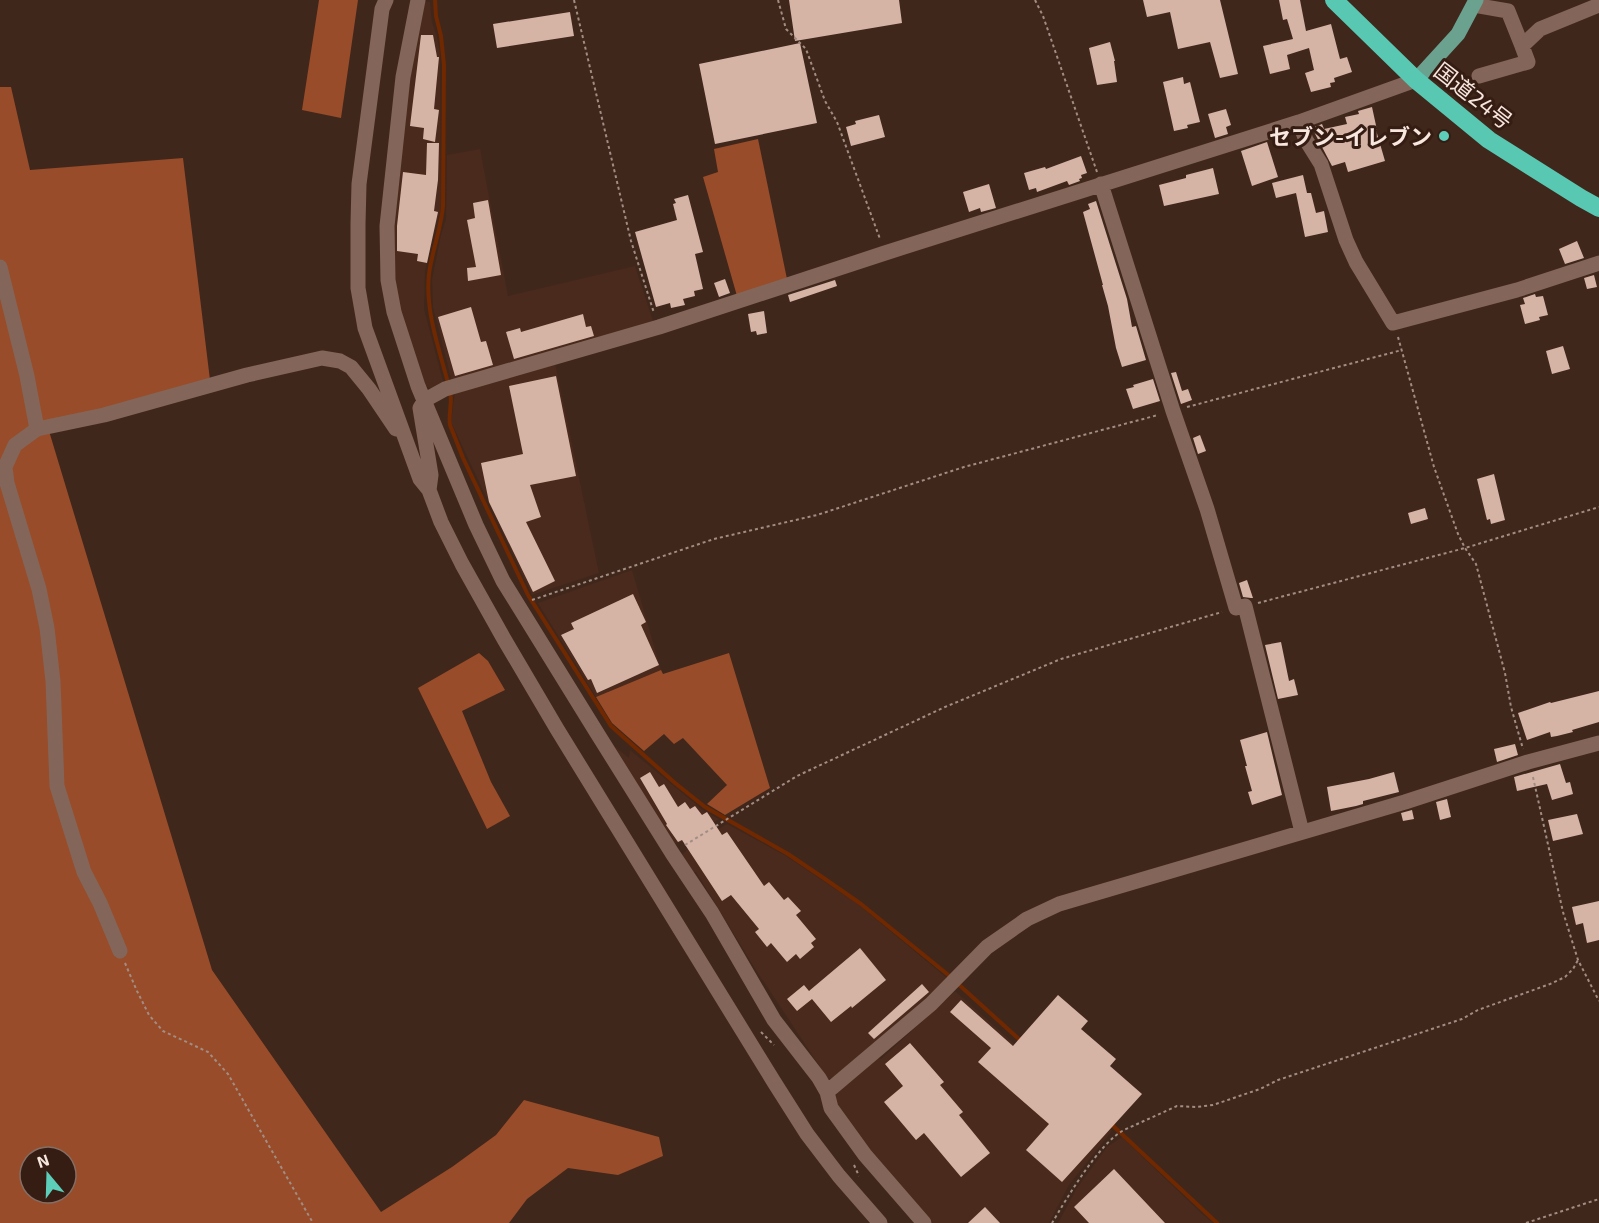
<svg xmlns="http://www.w3.org/2000/svg" width="1599" height="1223" viewBox="0 0 1599 1223" font-family="'Exo 2','Noto Sans JP',sans-serif">
<rect width="100%" height="100%" fill="#40271c"/>
<path fill="#4a2a1c" d="M 424,1 L 430,2 L 432,22 L 437,37 L 440,54 L 440,70 L 441,206 L 425,271 L 424,309 L 444,385 L 431,389 L 423,384 L 398,308 L 394,282 L 392,232 L 409,78 Z
M 480,149 L 508,296 L 635,266 L 654,324 L 452,382 L 433,307 L 432,280 L 441,235 L 446,219 L 447,155 Z
M 555,363 L 599,573 L 532,595 L 452,424 L 452,414 L 455,392 Z
M 632,570 L 661,670 L 596,697 L 538,603 Z
M 614,746 L 629,758 L 630,750 L 704,811 L 719,819 L 682,842 L 673,844 Z
M 727,824 L 786,856 L 859,905 L 948,979 L 836,1078 L 828,1079 L 754,967 L 696,872 L 691,873 L 681,855 L 698,841 Z
M 955,991 L 1112,1131 L 1069,1185 L 1049,1223 L 933,1223 L 872,1156 L 836,1107 L 835,1099 L 838,1091 L 877,1057 L 881,1059 Z
M 1122,1137 L 1200,1212 L 1213,1223 L 1058,1223 L 1077,1188 L 1107,1147 Z"/>
<path fill="#984c29" fill-rule="evenodd" d="M 319,0 L 358,0 L 341,118 L 302,110 Z
M 0,87 L 11,87 L 30,170 L 183,158 L 210,380 L 49,431 L 212,970 L 381,1212 L 452,1167 L 496,1135 L 524,1100 L 659,1137 L 663,1156 L 618,1175 L 568,1168 L 527,1199 L 509,1223 L 0,1223 ZM 30,1157 L 66,1157 L 66,1193 L 30,1193 Z
M 758,139 L 787,279 L 737,296 L 703,177 L 718,172 L 714,149 Z
M 479,653 L 488,661 L 505,690 L 462,711 L 491,782 L 510,816 L 487,829 L 418,688 Z
M 729,653 L 770,788 L 725,815 L 707,804 L 727,785 L 683,738 L 674,744 L 664,734 L 644,751 L 612,723 L 596,697 L 661,670 L 663,674 Z"/>
<g fill="none" stroke-linecap="round" stroke-linejoin="round">
<path stroke="#702800" stroke-width="4" d="M 435,0 L 436,16 L 441,36 L 444,65 L 443,206 C 441,229 432,251 429,274 C 425,311 439,348 448,383
M 450,391 C 453,402 448,413 450,425 L 463,458 L 528,595 L 611,726 L 675,783 L 705,807 L 788,854 L 825,879 L 861,904 L 952,978
M 957,983 L 1021,1041
M 1110,1123 L 1217,1223"/>
</g>
<path fill="#d5b4a6" d="M 789,0 L 899,0 L 902,23 L 795,41 Z
M 1143,0 L 1220,0 L 1238,74 L 1220,78 L 1210,42 L 1178,49 L 1170,12 L 1147,17 Z
M 1279,0 L 1300,0 L 1306,31 L 1331,24 L 1340,59 L 1347,57 L 1352,72 L 1334,78 L 1335,82 L 1330,83 L 1331,87 L 1311,92 L 1305,73 L 1314,70 L 1309,48 L 1287,55 L 1290,69 L 1270,74 L 1263,46 L 1293,39 L 1287,19 L 1283,20 Z
M 570,12 L 574,36 L 497,48 L 493,24 Z
M 421,35 L 433,35 L 437,57 L 439,57 L 434,109 L 439,110 L 435,142 L 423,139 L 424,128 L 410,126 Z
M 1110,42 L 1115,61 L 1114,61 L 1117,82 L 1097,85 L 1089,48 Z
M 800,43 L 817,123 L 715,144 L 699,64 Z
M 1183,77 L 1184,84 L 1190,82 L 1200,122 L 1187,125 L 1188,128 L 1174,131 L 1163,82 Z
M 1372,107 L 1377,130 L 1376,130 L 1385,161 L 1348,172 L 1345,162 L 1332,166 L 1312,128 L 1322,124 L 1324,129 L 1347,124 L 1345,117 L 1359,114 L 1358,111 Z
M 1226,109 L 1231,125 L 1226,127 L 1228,134 L 1215,138 L 1208,114 Z
M 879,115 L 885,137 L 851,146 L 846,127 L 856,124 L 855,121 Z
M 1267,142 L 1278,177 L 1252,186 L 1241,151 Z
M 427,143 L 439,143 L 438,180 L 434,211 L 438,212 L 427,263 L 417,261 L 418,254 L 397,251 L 397,226 L 403,172 L 426,175 Z
M 1081,156 L 1087,173 L 1081,175 L 1082,178 L 1079,179 L 1080,181 L 1069,185 L 1067,181 L 1037,192 L 1036,188 L 1029,190 L 1024,173 L 1045,167 L 1046,169 Z
M 1213,168 L 1219,194 L 1164,206 L 1159,185 L 1186,178 L 1186,175 Z
M 1303,175 L 1307,193 L 1311,193 L 1316,213 L 1324,211 L 1328,232 L 1305,237 L 1296,193 L 1276,198 L 1272,183 Z
M 989,184 L 996,208 L 981,212 L 980,208 L 969,212 L 963,192 Z
M 688,195 L 703,252 L 695,254 L 703,289 L 694,291 L 695,296 L 683,299 L 685,305 L 671,308 L 670,303 L 656,307 L 635,232 L 677,220 L 673,204 L 676,203 L 674,199 Z
M 488,200 L 501,275 L 468,281 L 467,268 L 476,267 L 467,220 L 475,218 L 473,203 Z
M 1096,201 L 1127,299 L 1132,327 L 1136,326 L 1146,360 L 1122,367 L 1116,348 L 1108,306 L 1102,285 L 1103,285 L 1083,212 L 1090,209 L 1088,204 Z
M 1577,241 L 1584,258 L 1565,264 L 1559,249 Z
M 1594,275 L 1597,287 L 1587,289 L 1584,278 Z
M 725,279 L 730,293 L 719,297 L 714,283 Z
M 835,280 L 837,286 L 790,302 L 788,295 Z
M 1535,294 L 1536,297 L 1543,296 L 1548,315 L 1539,317 L 1540,320 L 1525,324 L 1520,305 L 1525,304 L 1523,298 Z
M 471,307 L 481,342 L 486,341 L 493,365 L 455,376 L 438,317 Z
M 764,311 L 767,333 L 757,335 L 756,331 L 751,332 L 748,314 Z
M 583,314 L 586,327 L 591,326 L 594,336 L 514,359 L 506,332 L 520,328 L 521,332 Z
M 1563,346 L 1570,369 L 1552,374 L 1546,351 Z
M 1176,372 L 1182,391 L 1188,389 L 1192,400 L 1181,404 L 1171,373 Z
M 556,376 L 576,476 L 530,485 L 541,517 L 526,522 L 555,581 L 533,592 L 489,502 L 481,463 L 523,454 L 509,386 Z
M 1153,379 L 1160,401 L 1133,409 L 1126,389 L 1134,387 L 1133,385 Z
M 1200,435 L 1206,451 L 1198,454 L 1193,438 Z
M 1494,474 L 1505,520 L 1491,524 L 1490,519 L 1487,520 L 1477,479 Z
M 1425,508 L 1428,519 L 1411,524 L 1408,513 Z
M 1247,580 L 1253,598 L 1251,598 L 1243,597 L 1239,583 Z
M 633,594 L 646,622 L 641,625 L 659,665 L 597,693 L 591,679 L 588,680 L 561,635 L 574,629 L 571,623 Z
M 1281,642 L 1289,681 L 1294,679 L 1298,695 L 1278,699 L 1265,645 Z
M 1599,691 L 1599,722 L 1572,730 L 1573,732 L 1557,736 L 1551,737 L 1550,732 L 1527,740 L 1518,713 L 1550,702 L 1551,703 Z
M 1267,732 L 1282,795 L 1252,805 L 1248,792 L 1252,791 L 1245,766 L 1247,766 L 1240,740 Z
M 1515,744 L 1518,755 L 1497,762 L 1494,749 Z
M 1560,764 L 1566,783 L 1570,782 L 1573,794 L 1552,800 L 1547,784 L 1517,791 L 1514,777 Z
M 650,772 L 659,787 L 664,784 L 678,807 L 685,802 L 690,809 L 695,806 L 702,815 L 707,812 L 722,835 L 727,832 L 764,886 L 769,882 L 784,900 L 788,897 L 801,911 L 796,915 L 816,939 L 811,943 L 814,947 L 800,959 L 796,954 L 787,962 L 771,943 L 767,947 L 755,932 L 759,929 L 731,895 L 722,901 L 682,840 L 678,842 L 666,825 L 667,824 L 640,778 Z
M 1394,772 L 1399,792 L 1363,801 L 1363,804 L 1356,806 L 1331,811 L 1327,787 L 1369,779 Z
M 1447,799 L 1451,817 L 1440,820 L 1436,802 Z
M 1412,810 L 1414,819 L 1403,821 L 1401,813 Z
M 1577,814 L 1583,834 L 1553,841 L 1548,820 Z
M 1599,901 L 1599,940 L 1587,943 L 1583,923 L 1576,925 L 1572,907 Z
M 860,948 L 886,980 L 852,1008 L 851,1006 L 831,1022 L 812,999 L 797,1011 L 787,999 L 804,985 L 809,991 Z
M 922,984 L 929,992 L 874,1039 L 868,1033 Z
M 1058,995 L 1088,1021 L 1081,1029 L 1116,1059 L 1110,1066 L 1142,1094 L 1062,1182 L 1026,1150 L 1049,1124 L 978,1062 L 991,1048 L 950,1012 L 961,1000 L 1013,1046 Z
M 910,1043 L 944,1082 L 940,1085 L 963,1112 L 959,1115 L 990,1153 L 961,1177 L 924,1133 L 916,1140 L 884,1102 L 903,1086 L 885,1064 Z
M 1114,1169 L 1165,1223 L 1089,1223 L 1074,1207 Z
M 985,1207 L 1000,1223 L 968,1223 Z"/>
<g fill="none" stroke-linecap="round" stroke-linejoin="round">
<path stroke="#a28d84" stroke-width="2" stroke-dasharray="3 3" stroke-linecap="butt" d="M 574,0 L 631,241 L 654,313
M 778,0 L 786,29 L 806,49 L 825,101 L 837,122 L 880,239
M 1035,0 L 1043,16 L 1097,172
M 1398,337 L 1434,467 L 1458,534 L 1465,548 L 1476,564 L 1505,673 L 1511,707 L 1523,749
M 1187,407 L 1402,350
M 532,600 L 714,539 L 817,515 L 964,467 L 1158,415
M 1258,603 L 1465,548 L 1599,507
M 1533,777 L 1563,912 L 1578,960 L 1599,1001
M 685,845 L 797,776 L 945,707 L 1061,659 L 1222,612
M 125,963 L 137,991 L 149,1015 L 163,1031 L 208,1052 L 228,1074 L 313,1223
M 761,1032 L 774,1045
M 854,1165 L 859,1176
M 1052,1223 C 1067,1198 1099,1143 1124,1130 L 1177,1106 L 1196,1107 L 1213,1105 L 1260,1089 L 1278,1080 L 1462,1019 L 1478,1010 L 1550,984 L 1565,977 L 1573,969 L 1578,960
M 1526,1223 L 1599,1199"/>
<path stroke="#836659" stroke-width="15" d="M 386,0 L 382,9 L 359,184 L 358,224 L 358,288 L 365,328 L 420,479 L 429,490 L 441,522 L 462,564 L 504,639 L 557,729 L 774,1082 L 807,1134 L 839,1176 L 880,1223
M 418,0 L 403,77 L 387,226 L 388,280 L 394,312 L 418,386 L 476,525 L 503,581 L 597,733 L 672,853 L 712,913 L 774,1020 L 819,1078 L 827,1092 L 831,1108 L 865,1155 L 924,1223
M 1474,5 L 1508,11 L 1522,46 L 1540,29 L 1599,5
M 1479,76 L 1528,62 L 1522,46
M 1299,122 L 1306,140 L 1321,164 L 1346,240 L 1356,262 L 1393,323 L 1517,290 L 1599,263
M 1101,184 L 1173,411 L 1207,509 L 1236,608 L 1245,606 L 1302,832
M 0,267 L 27,376 L 37,429
M 429,490 L 431,475 L 420,408 L 425,400 L 445,389 L 659,327 L 885,253 L 1299,122 L 1416,80
M 120,951 L 100,903 L 84,872 L 57,786 L 53,681 L 47,628 L 39,589 L 7,483 L 5,467 L 15,445 L 37,429 L 104,415 L 247,375 L 322,358 L 340,361 L 351,367 L 369,389 L 396,429
M 827,1092 L 931,1004 L 987,947 L 1027,919 L 1059,904 L 1405,802 L 1528,762 L 1599,743"/>
<path stroke="#6aa18f" stroke-width="15" d="M 1416,80 L 1458,34 L 1476,0"/>
<path stroke="#59c8b3" stroke-width="18" d="M 1334,0 L 1416,80 L 1489,140 L 1581,198 L 1599,208"/>
</g>
<circle fill="#5dceb9" stroke="#361d13" stroke-width="2" cx="1444" cy="136" r="6"/>
<g text-anchor="middle" dominant-baseline="central" stroke-width="6" stroke-linejoin="round" paint-order="stroke">
<g font-size="22" fill="#f8e7df" stroke="#361d13">
<text transform="translate(1474 95) rotate(38)">国道24号</text>
</g>
<g font-size="22" font-weight="bold" fill="#f8e7df" stroke="#361d13" text-anchor="end">
<text x="1432" y="136">セブン-イレブン</text>
</g>
</g>
<g transform="translate(48 1175) rotate(341)"><circle r="28" fill="#361d13" stroke="#846e65" stroke-width="1.5"/>
<path d="M0-4.5L10 22L0 15L-10 22Z" fill="#5dceb9"/>
<text y="-9" font-size="16" font-weight="bold" text-anchor="middle" fill="#f8e7df">N</text>
</g>
</svg>
